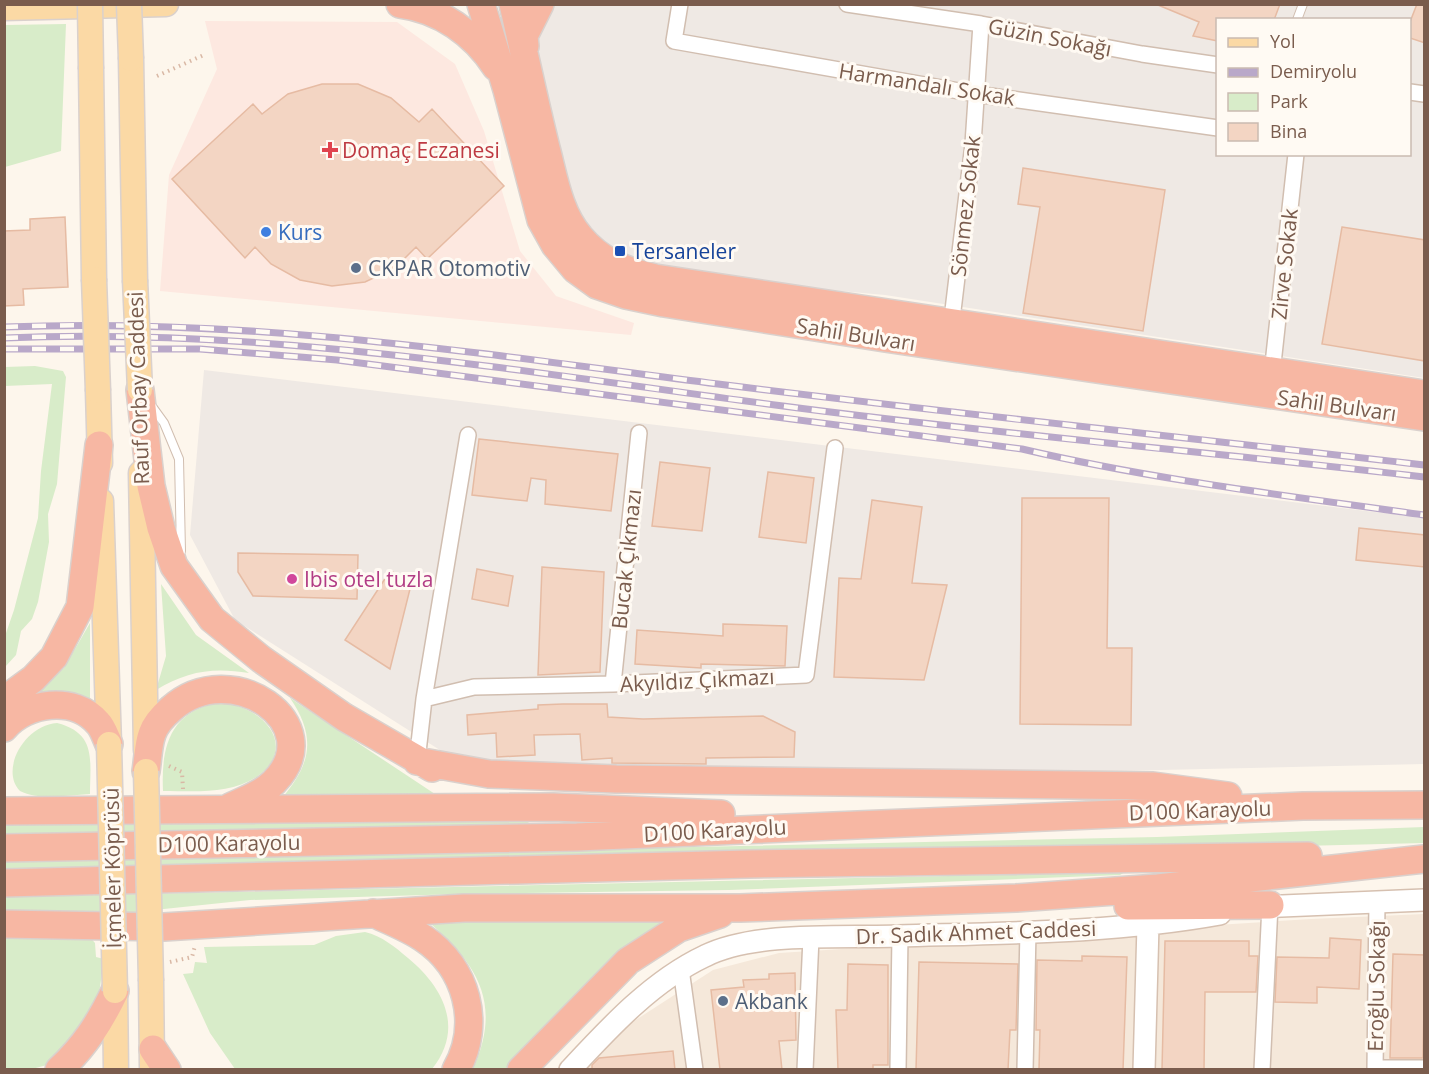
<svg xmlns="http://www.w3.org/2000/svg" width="1429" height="1074" viewBox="0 0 1429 1074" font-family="'Open Sans',sans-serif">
<rect width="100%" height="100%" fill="#fdf6ec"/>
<path fill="#f5e8da" d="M 1424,914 L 1424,1069 L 575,1070 L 597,1045 L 713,970 L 779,953 L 1311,919 Z"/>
<path fill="#fde8e0" d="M 205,21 L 397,22 L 455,64 L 484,131 L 520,251 L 556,296 L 634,323 L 631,335 L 160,291 L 169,175 L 217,69 Z"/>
<path fill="#efe9e4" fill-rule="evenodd" d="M 517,5 L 1424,5 L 1424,378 L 885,295 L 604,270 L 566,233 ZM 1218,20 L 1410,20 L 1410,154 L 1218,154 Z
M 204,370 L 1424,518 L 1424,764 L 811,778 L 454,759 L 235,620 L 190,535 Z"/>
<path fill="#d8ecc9" d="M 66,24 L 61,151 L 5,167 L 5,25 Z
M 35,366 L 63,371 L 66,377 L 57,484 L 48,514 L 49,542 L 38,602 L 32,619 L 21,631 L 16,655 L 5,667 L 5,636 L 14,610 L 38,518 L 41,471 L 52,384 L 5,386 L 5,367 Z
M 161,584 L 196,635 L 249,673 C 213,667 187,671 156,690 L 166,656 Z
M 90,623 L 90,702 L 32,696 L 64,668 Z
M 290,698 L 435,794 L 282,798 C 312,763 316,736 290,698 Z
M 217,703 C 258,702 301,744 258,776 C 231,795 194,791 163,791 C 161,749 169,712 217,703 Z
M 57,723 C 97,733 90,761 90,794 C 68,795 40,801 20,791 C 0,771 23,726 57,723 Z
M 535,816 L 527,824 L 5,834 L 4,823 Z
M 1424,827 L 1424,843 L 5,877 L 4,862 L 1157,837 Z
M 1125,872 L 1120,875 L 729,890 L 460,894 L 250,900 L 116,914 L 5,910 L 5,897 Z
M 662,918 L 662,922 L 607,963 L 504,1070 L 473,1069 C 503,1002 477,963 425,919 Z
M 365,932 C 382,936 395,947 408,958 C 443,987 465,1028 432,1069 L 235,1069 L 210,1033 L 183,974 L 193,973 L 195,962 L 207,963 L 204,947 L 314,945 L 336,936 Z
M 87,934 L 95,943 L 96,957 L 104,959 L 95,1022 L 58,1062 L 32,1069 L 5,1068 L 4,938 Z"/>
<path fill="#f3d5c3" stroke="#e6bba3" stroke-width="1.5" d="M 1280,4 L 1274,20 L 1218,20 L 1218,41 L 1193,36 L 1199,22 L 1158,5 Z
M 1417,4 L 1425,4 L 1425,43 L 1410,38 L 1410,22 Z
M 322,84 L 358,84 L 391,98 L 419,122 L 432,109 L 504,186 L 427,259 L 416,247 L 395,268 L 365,282 L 332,286 L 300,280 L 271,264 L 255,247 L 245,258 L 172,179 L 253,104 L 262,114 L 288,94 Z
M 1023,168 L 1165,190 L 1143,331 L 1023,313 L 1040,207 L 1018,204 Z
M 65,217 L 68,287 L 23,289 L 24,305 L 4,306 L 4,231 L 30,230 L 30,219 Z
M 1342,227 L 1425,240 L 1425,361 L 1322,344 Z
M 479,439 L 618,454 L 611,511 L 545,504 L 546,480 L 531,478 L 527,501 L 472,495 Z
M 660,462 L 710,468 L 702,531 L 652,526 Z
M 768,472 L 814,478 L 806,543 L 759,537 Z
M 1022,498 L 1109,498 L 1107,648 L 1132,648 L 1131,725 L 1020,724 Z
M 872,500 L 922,507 L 912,583 L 947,585 L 924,680 L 834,677 L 839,578 L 861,579 Z
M 1359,528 L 1425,535 L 1425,567 L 1356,560 Z
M 238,553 L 358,555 L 357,599 L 253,596 L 238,572 Z
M 542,567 L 604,572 L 600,672 L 538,675 Z
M 477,569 L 513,576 L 508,606 L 472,599 Z
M 390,571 L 412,581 L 390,669 L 345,640 Z
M 723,624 L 787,626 L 785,666 L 701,664 L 701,668 L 635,664 L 637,630 L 723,636 Z
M 563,704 L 607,704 L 608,717 L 643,719 L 763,716 L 795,732 L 794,757 L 706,758 L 706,764 L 612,763 L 612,758 L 582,760 L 580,734 L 534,735 L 535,755 L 497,757 L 496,733 L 468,735 L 467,715 L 538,709 L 538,705 Z
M 1330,938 L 1361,940 L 1359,989 L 1317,987 L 1317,1003 L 1275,1002 L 1277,957 L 1329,958 Z
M 1165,941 L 1249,941 L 1249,956 L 1258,956 L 1256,992 L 1205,992 L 1204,1070 L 1162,1070 Z
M 1393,954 L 1425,955 L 1423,1058 L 1390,1058 Z
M 1082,956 L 1127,957 L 1123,1070 L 1039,1070 L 1040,1030 L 1036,1030 L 1037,960 L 1082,961 Z
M 919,962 L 1018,964 L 1016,1030 L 1010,1030 L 1008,1070 L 916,1070 Z
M 848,964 L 888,965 L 888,1065 L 873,1065 L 873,1070 L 838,1070 L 836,1010 L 847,1010 Z
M 795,973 L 796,1040 L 779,1041 L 782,1070 L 720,1070 L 711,990 L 744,987 L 743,980 L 769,979 L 769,974 Z
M 673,1051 L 675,1070 L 592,1070 L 592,1065 L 599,1058 Z"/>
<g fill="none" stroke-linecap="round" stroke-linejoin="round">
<g stroke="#d1beb0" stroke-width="10">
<path id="lane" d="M 1297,20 L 1303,4
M 151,405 L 164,423 L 179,459 L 181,551"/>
</g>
<g stroke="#d1beb0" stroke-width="18">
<path id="street" d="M 680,4 L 674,41 L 976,94 L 1218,128
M 847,4 L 981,24 L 1142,54 L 1218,65
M 1410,92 L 1424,94
M 951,327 L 973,144 L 981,24
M 1272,373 L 1296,154
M 613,684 L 639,433
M 424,699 L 468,435
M 417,761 L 424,699 L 474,687 L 613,684 L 806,675 L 835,448
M 681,969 L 695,1070
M 1375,1068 L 1424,1068
M 805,1070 L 811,938
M 898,1070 L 900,936
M 1025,1070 L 1028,931
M 1262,1070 L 1270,905
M 1375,1070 L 1377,902"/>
</g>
<g stroke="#d6c0b0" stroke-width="24">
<path id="secondary" d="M 1256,907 L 1424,900
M 570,1070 C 609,1028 652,981 705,956 C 755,931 842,938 898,936 C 1004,933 1115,933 1220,914
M 1144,1070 L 1148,925"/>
</g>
<g stroke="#dad1cd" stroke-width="27">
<path id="primary" d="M 4,8 L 166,4
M 131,59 L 135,280
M 91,69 L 94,279
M 98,391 L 100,463
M 141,473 L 146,750
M 101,501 L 109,744
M 151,981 L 152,1067
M 115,991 L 116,1070"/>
</g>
<g stroke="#dad1cd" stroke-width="30">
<path id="highway" d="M 400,4 C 440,9 475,34 496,67
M 481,4 L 507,90 L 541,220 L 555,245 L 575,269 L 597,285 L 626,295 L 664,303 L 885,338 L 1424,417
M 513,4 C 524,52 534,100 546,148 C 554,178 559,213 580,237 C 600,261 625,271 655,278 L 1424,394
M 525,46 L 524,36 L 540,4
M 140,390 L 151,486 L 161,528 L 174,566 L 212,619 L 261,659 L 344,717 L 432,768
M 4,700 L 33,679 L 54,657 L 80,607 L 99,445
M 4,728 C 26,702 74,695 98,723 C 103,728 106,738 109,744
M 417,761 L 489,774 L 616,779 L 1153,786 L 1228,796
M 146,771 C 148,759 148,745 152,734 C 155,725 164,715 171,709 C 231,655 331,724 274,782 C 262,794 245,800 230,807
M 4,811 L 553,807 L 721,814
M 4,848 L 577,837 L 1303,806 L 1424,805
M 4,883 L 749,864 L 1308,856
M 1128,906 L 1270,905
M 373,913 C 390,921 408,928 423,938 C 467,967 482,1024 456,1070
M 4,924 L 164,927 L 464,908 L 740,908 L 1016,898 L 1158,888 L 1424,859
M 153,1049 L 167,1070
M 59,1070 C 85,1046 100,1022 115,991
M 521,1070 L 628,961 L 679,928 L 720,914"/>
</g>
<path stroke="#d9b8a5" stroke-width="4" stroke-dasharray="1.5 4.5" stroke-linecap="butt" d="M 157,76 L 206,54
M 169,766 L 182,772 L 183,789
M 170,962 L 192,957 L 195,946"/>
<use href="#lane" stroke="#fff" stroke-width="8"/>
<use href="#street" stroke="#fff" stroke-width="15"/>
<use href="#secondary" stroke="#fff" stroke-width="21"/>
<use href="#primary" stroke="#fbd9a5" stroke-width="24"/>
<use href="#highway" stroke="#f7b7a3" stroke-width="27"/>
<g stroke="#b9a8c9" stroke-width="7">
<path id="rail" d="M 4,327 C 249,317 484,354 726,385 C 958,414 1192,438 1424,465
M 4,338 C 266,327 524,372 783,406 C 996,434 1211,452 1424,477
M 4,349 L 200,349 L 337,360 L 1022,449 C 1154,480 1290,496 1424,515"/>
</g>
<use href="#rail" stroke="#fffaf3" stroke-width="4.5" stroke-dasharray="14" stroke-linecap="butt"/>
<g stroke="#dad1cd" stroke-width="27" stroke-linecap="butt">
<path id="primary-bridge" d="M 90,4 L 91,69
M 129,4 L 131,59
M 94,279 L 98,391
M 135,280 L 140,390
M 109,744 L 115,991
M 146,771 L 151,981"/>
</g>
<use href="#primary-bridge" stroke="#fbd9a5" stroke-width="24"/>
</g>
<path fill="#e0444e" stroke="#fffaf3" stroke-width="2" d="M327 141h6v6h6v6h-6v6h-6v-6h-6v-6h6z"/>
<circle fill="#3f7fe0" stroke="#fffaf3" stroke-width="2" cx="266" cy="232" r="6"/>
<rect fill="#1a4fb4" stroke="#fffaf3" stroke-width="2" x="614" y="245" width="12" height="12" rx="3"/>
<g fill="#5c6f8a" stroke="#fffaf3" stroke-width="2">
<circle cx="356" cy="268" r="6"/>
<circle cx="723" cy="1001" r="6"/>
</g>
<circle fill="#d1479c" stroke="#fffaf3" stroke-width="2" cx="292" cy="579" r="6"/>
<g text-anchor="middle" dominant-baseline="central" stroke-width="6" stroke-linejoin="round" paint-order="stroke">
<g font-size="21" fill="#7a5c4d" stroke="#fffaf3">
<text transform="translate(1050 37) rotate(11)">Güzin Sokağı</text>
<text transform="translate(927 84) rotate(9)">Harmandalı Sokak</text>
<text transform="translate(965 206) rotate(-84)">Sönmez Sokak</text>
<text transform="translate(1284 264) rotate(-84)">Zirve Sokak</text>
<text transform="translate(856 334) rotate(9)">Sahil Bulvarı</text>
<text transform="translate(138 388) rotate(-92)">Rauf Orbay Caddesi</text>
<text transform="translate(1337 405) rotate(8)">Sahil Bulvarı</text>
<text transform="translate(626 559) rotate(-84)">Bucak Çıkmazı</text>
<text transform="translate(697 680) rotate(-3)">Akyıldız Çıkmazı</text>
<text transform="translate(1200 810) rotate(-2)">D100 Karayolu</text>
<text transform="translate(715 830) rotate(-3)">D100 Karayolu</text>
<text transform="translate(229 843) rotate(-1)">D100 Karayolu</text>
<text transform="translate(112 868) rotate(-91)">İçmeler Köprüsü</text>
<text transform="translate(976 932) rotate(-2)">Dr. Sadık Ahmet Caddesi</text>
<text transform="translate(1376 986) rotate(-89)">Eroğlu Sokağı</text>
</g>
<g font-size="21" fill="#be3a42" stroke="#fffaf3" text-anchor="start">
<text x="342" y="150">Domaç Eczanesi</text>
</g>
<g font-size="21" fill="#366cbe" stroke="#fffaf3" text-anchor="start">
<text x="278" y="232">Kurs</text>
</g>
<g font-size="21" fill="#164399" stroke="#fffaf3" text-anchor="start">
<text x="632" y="251">Tersaneler</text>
</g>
<g font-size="21" fill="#4e5e75" stroke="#fffaf3" text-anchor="start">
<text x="368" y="268">CKPAR Otomotiv</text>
<text x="735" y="1001">Akbank</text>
</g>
<g font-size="21" fill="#b23c85" stroke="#fffaf3" text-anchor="start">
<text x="304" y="579">Ibis otel tuzla</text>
</g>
</g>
<rect width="1429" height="1074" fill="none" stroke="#7a5c4d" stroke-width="12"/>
<rect x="1216" y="18" width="195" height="138" fill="#fffaf3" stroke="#cabbb1" stroke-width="1.5"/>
<rect x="1228" y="38" width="30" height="9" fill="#fbd9a5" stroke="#cabbb1" stroke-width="1.5"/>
<text x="1270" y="48" font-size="18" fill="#7a5c4d">Yol</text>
<rect x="1228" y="68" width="30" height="9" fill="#b9a8c9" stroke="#cabbb1" stroke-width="1.5"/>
<text x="1270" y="78" font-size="18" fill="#7a5c4d">Demiryolu</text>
<rect x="1228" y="93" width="30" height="18" fill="#d8ecc9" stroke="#cabbb1" stroke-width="1.5"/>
<text x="1270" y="108" font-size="18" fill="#7a5c4d">Park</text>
<rect x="1228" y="123" width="30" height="18" fill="#f3d5c3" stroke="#cabbb1" stroke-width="1.5"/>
<text x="1270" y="138" font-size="18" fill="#7a5c4d">Bina</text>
</svg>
